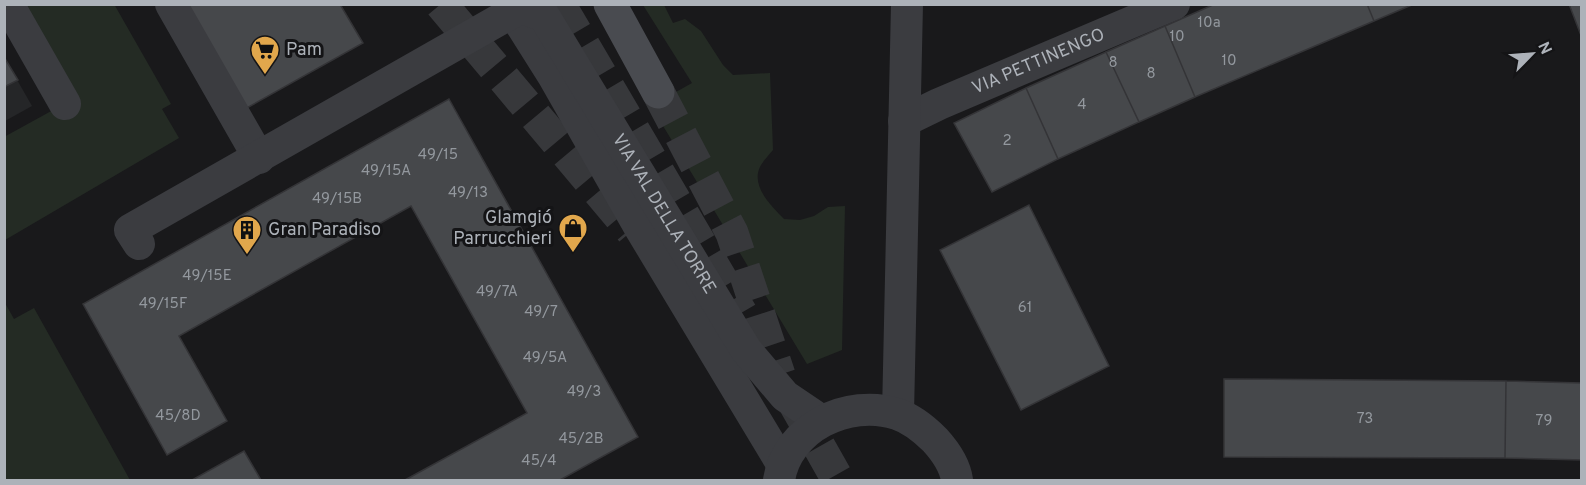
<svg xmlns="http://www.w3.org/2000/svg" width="1586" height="485" viewBox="0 0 1586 485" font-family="Overpass,sans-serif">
<rect width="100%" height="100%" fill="#19191b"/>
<path fill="#252628" d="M 4,57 L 32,106 L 5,121 L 4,121 Z"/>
<path fill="#242b24" d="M 114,4 L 171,104 L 162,109 L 179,138 L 5,240 L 4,137 L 64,104 L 8,5 Z
M 643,5 L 664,5 L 673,23 L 685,19 L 701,31 L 723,65 L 733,75 L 770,73 L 773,150 C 769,155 764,160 761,165 C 749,185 772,207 784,219 L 800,220 L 814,216 L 828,207 L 845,206 L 842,350 L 807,364 L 651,106 L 692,83 Z
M 5,303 L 14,319 L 34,308 L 130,480 L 5,480 Z"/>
<path fill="#46484b" stroke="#343437" stroke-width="1.5" d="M 186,4 L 344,4 L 341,6 L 363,43 L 245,109 Z
M 1215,4 L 1367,4 L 1374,21 L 1195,97 L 1165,26 Z
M 1367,4 L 1414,4 L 1374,21 Z
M 1569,4 L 1582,4 L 1582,38 Z
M 1165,26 L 1195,97 L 1139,122 L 1106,52 Z
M 1106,52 L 1139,122 L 1058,159 L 1026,88 Z
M 4,57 L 18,80 L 4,87 Z
M 1026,88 L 1058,159 L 992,192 L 954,123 Z
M 449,99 L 638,437 L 560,480 L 405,480 L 527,413 L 411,206 L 179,336 L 227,421 L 167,455 L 83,304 Z
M 1029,205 L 1109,366 L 1021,410 L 940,250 Z
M 1224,379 L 1506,381 L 1505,458 L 1224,457 Z
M 1506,381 L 1582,383 L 1582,460 L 1505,458 Z
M 244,451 L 261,480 L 192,480 Z"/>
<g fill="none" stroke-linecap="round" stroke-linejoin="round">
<path stroke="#37383b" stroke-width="33" stroke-dasharray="33 16" stroke-linecap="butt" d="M 441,4 L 632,231
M 559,4 L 741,313
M 658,92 L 732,233 L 779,375
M 795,404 L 838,480"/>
<g stroke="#3b3c40" stroke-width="32">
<path d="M 8,4 L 65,104"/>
<path d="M 171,4 L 259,158"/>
<path d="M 508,4 L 554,77 L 640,228 L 782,464"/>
<path id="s1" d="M 904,121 L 939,104 L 1174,4"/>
<path id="s2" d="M 139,244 L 130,230 L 513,12 L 523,8 L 544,16 L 746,350 L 785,396 L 822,421"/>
<path d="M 898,414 L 907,4"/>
<path d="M 779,480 C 787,428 848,398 897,414 C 912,419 925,430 935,440 C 945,451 955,466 957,480"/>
</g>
<path stroke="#494b50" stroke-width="33" d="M 610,4 L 658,92"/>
</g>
<defs>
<g id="supermarket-pin" transform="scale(1.5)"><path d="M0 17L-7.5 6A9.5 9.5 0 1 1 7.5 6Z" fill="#e1a74c" stroke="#141416"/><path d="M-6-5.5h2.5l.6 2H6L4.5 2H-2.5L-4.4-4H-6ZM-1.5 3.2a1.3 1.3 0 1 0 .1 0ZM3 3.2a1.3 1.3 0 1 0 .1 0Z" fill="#111"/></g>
<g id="shop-pin" transform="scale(1.5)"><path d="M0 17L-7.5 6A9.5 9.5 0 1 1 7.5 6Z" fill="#e1a74c" stroke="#141416"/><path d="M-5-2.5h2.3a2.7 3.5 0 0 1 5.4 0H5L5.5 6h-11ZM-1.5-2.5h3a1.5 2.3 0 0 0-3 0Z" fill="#111"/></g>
<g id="building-pin" transform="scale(1.5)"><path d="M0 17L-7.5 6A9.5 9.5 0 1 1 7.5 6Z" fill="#e1a74c" stroke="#141416"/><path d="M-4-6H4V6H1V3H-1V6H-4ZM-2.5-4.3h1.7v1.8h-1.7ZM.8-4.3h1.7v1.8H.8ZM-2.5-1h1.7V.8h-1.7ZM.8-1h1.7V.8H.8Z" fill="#111"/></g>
</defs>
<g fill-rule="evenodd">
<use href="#supermarket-pin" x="265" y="50"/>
<use href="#shop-pin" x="573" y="228"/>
<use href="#building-pin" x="247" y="230"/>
</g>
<g text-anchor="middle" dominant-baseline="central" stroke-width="6" stroke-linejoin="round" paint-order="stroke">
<g font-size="15" fill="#93989e">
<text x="1209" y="23">10a</text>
<text x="1177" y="37">10</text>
<text x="1229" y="61">10</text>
<text x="1113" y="63">8</text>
<text x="1151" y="74">8</text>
<text x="1082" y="105">4</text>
<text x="1007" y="141">2</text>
<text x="438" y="155">49/15</text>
<text x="386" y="171">49/15A</text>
<text x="468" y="193">49/13</text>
<text x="337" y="199">49/15B</text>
<text x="207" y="276">49/15E</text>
<text x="497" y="292">49/7A</text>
<text x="163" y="304">49/15F</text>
<text x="1025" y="308">61</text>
<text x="541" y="312">49/7</text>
<text x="545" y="358">49/5A</text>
<text x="584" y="392">49/3</text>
<text x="178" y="416">45/8D</text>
<text x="1365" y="419">73</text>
<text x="1544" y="421">79</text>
<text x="581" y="439">45/2B</text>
<text x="539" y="461">45/4</text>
</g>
<g font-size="18" fill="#adb2b9" stroke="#141416" text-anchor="start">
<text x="286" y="50">Pam</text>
<text x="552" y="218" text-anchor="end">Glamgió<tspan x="552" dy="21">Parrucchieri</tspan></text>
<text x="268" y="230">Gran Paradiso</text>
</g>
<g font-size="18" fill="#adb2b9" stroke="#141416">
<text stroke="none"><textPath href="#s1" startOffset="147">VIA PETTINENGO</textPath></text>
<text stroke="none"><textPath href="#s2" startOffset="722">VIA VAL DELLA TORRE</textPath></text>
</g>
</g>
<rect width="1586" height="485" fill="none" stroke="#adb2b9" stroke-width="12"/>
<g transform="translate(1532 54) rotate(65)" stroke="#141416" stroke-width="4.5" paint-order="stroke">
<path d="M0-4.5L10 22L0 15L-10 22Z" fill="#adb2b9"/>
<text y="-9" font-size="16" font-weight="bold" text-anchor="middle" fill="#adb2b9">N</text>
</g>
</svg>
